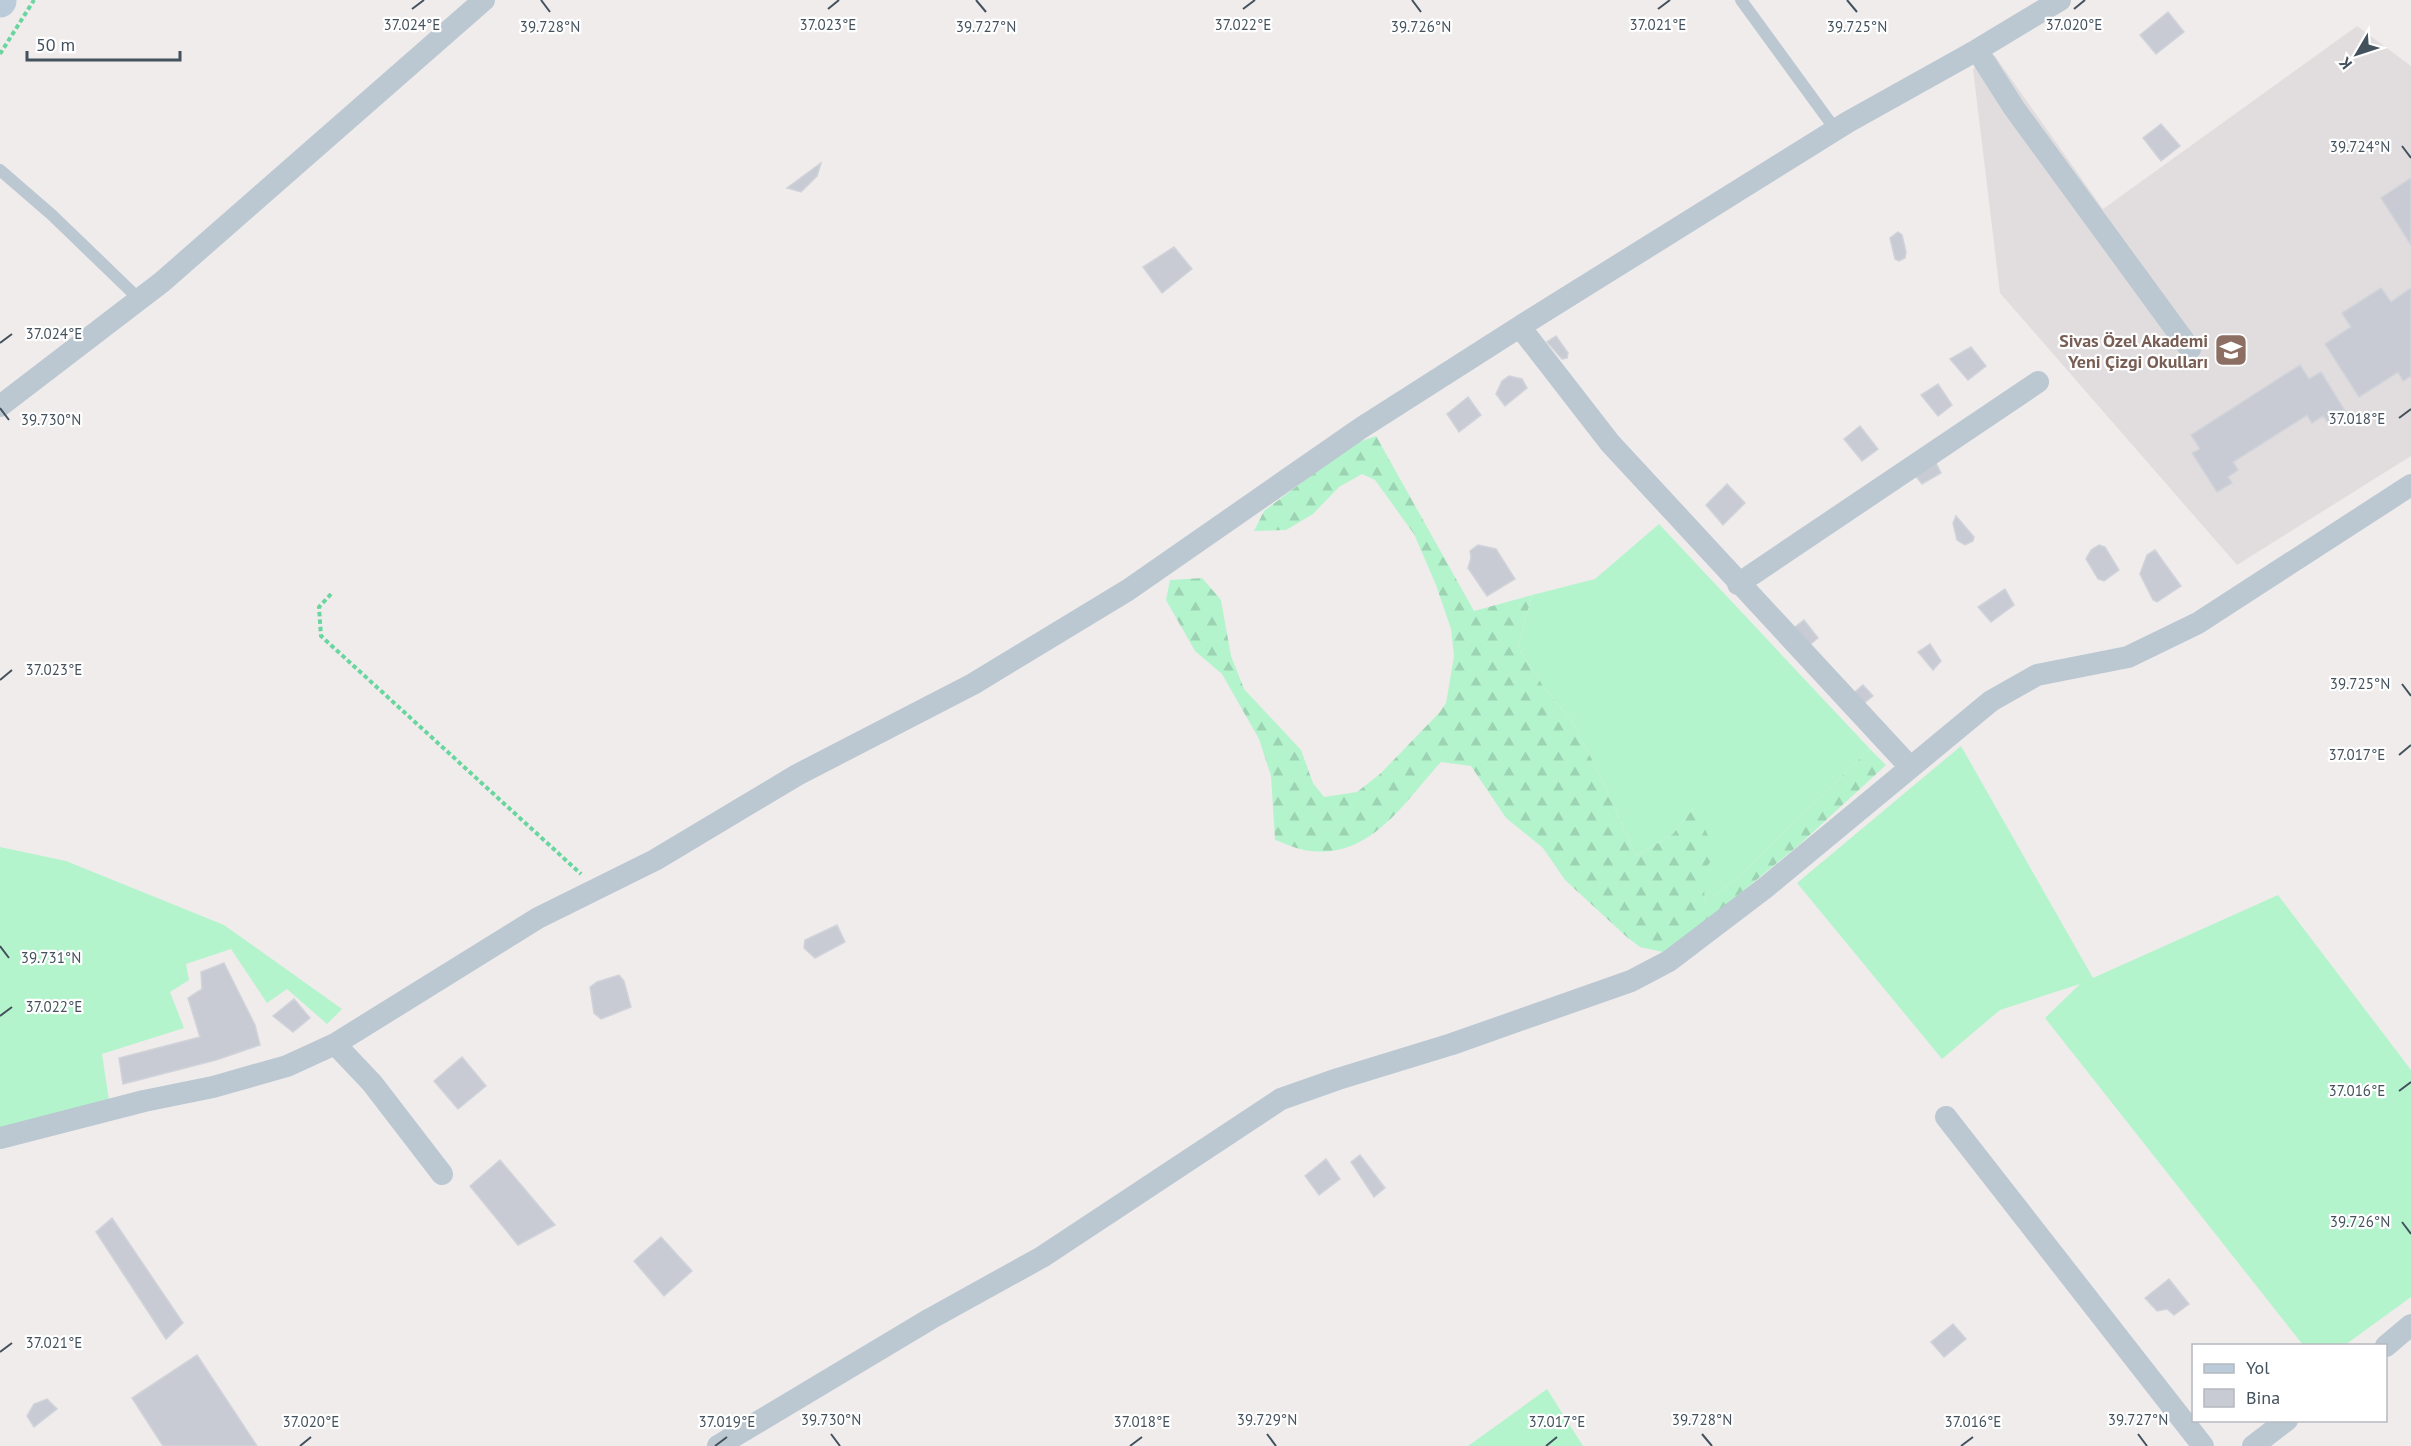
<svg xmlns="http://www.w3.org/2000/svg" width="2411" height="1446" viewBox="0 0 2411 1446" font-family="'PT Sans',sans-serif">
<defs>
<pattern id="forest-firs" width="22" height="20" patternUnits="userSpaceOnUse" patternTransform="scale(1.5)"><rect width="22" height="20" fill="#b4f4cc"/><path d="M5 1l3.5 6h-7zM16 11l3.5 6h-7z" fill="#9cd3b2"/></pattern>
</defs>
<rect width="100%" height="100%" fill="#f0ecec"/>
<path fill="#e1ddde" d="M 2357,26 L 2411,66 L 2411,456 L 2237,565 L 2000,293 L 1973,69 L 1995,56 L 2103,209 Z"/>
<path fill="#b4f4cc" d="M 1659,524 L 1870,749 L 1736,879 L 1705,903 L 1695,806 L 1673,834 L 1636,856 L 1598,771 L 1571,720 L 1545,689 L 1518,647 L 1532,595 L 1595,579 Z
M 1961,746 L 2093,978 L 2278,895 L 2411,1070 L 2411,1297 L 2345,1345 L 2303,1345 L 2045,1018 L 2080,984 L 2000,1010 L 1942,1059 L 1797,883 Z
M 0,847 L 66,861 L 224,925 L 342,1009 L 327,1024 L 287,989 L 267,1003 L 231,949 L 186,964 L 189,980 L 170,992 L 184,1028 L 102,1054 L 109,1100 L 0,1131 Z
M 1547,1389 L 1583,1446 L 1468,1446 Z"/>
<path fill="url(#forest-firs)" d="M 1376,436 L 1474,611 L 1532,595 L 1518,647 L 1545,689 L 1571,720 L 1598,771 L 1636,856 L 1673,834 L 1695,806 L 1716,854 L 1703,872 L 1705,903 L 1736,879 L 1870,749 L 1886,765 L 1799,845 L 1677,945 L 1663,952 L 1640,947 L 1628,938 L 1565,880 L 1543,848 L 1506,818 L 1471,766 L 1441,762 C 1405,801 1372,858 1311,851 C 1299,850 1286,844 1275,840 L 1271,776 L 1259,739 L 1222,674 L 1195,651 L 1166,600 L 1170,580 L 1202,578 L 1221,600 L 1231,656 L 1244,689 L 1301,750 L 1313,783 L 1324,797 L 1357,792 L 1380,774 L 1440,712 L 1446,703 L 1454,656 L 1451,629 L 1436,585 L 1414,534 L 1375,480 L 1362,474 L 1339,487 L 1313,514 L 1286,530 L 1254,531 L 1264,511 L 1353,444 Z"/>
<path fill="#c8cbd3" stroke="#d0d3d9" stroke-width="1.5" d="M 2168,12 L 2184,32 L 2156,54 L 2140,35 Z
M 2161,124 L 2180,146 L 2161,161 L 2143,138 Z
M 821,163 L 817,176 L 801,192 L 787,188 Z
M 2411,178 L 2411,245 L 2381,198 Z
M 1898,232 L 1902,235 L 1906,252 L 1905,258 L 1899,261 L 1895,259 L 1890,238 Z
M 1174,247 L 1192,269 L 1162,293 L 1143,267 Z
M 2381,288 L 2391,302 L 2411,288 L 2411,376 L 2403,381 L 2398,372 L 2359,397 L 2325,344 L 2351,327 L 2342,313 Z
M 1556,336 L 1568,353 L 1567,358 L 1562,359 L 1547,342 Z
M 1971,347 L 1986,366 L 1968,380 L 1950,359 Z
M 2300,365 L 2309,379 L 2321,372 L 2347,414 L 2330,425 L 2323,416 L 2312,423 L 2307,415 L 2233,462 L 2238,470 L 2228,477 L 2232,483 L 2217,492 L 2192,453 L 2200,449 L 2191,435 Z
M 1509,376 L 1522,379 L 1527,388 L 1505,406 L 1496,394 L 1502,381 Z
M 1938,384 L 1952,405 L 1938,416 L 1921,395 Z
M 1468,397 L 1481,415 L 1459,432 L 1447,414 Z
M 1860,426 L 1878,449 L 1862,461 L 1844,439 Z
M 1935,461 L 1941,473 L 1922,484 L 1915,475 Z
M 1727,484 L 1745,503 L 1723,525 L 1706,505 Z
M 1956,516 L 1974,537 L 1973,541 L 1965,545 L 1957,540 L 1953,523 Z
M 1478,545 L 1496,549 L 1515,579 L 1487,596 L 1468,568 L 1471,558 L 1470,551 Z
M 2099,545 L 2105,547 L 2119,570 L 2104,581 L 2098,579 L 2086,559 L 2091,550 Z
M 2155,550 L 2181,586 L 2157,602 L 2153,600 L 2140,574 L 2147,555 Z
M 2005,589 L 2014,605 L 1991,622 L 1978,607 Z
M 1804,620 L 1818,638 L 1806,648 L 1791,630 Z
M 1930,644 L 1941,661 L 1933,670 L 1918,652 Z
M 1863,685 L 1873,696 L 1859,707 L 1850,696 Z
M 837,925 L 845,942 L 815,958 L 804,948 L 805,940 Z
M 224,963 L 255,1025 L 260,1045 L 216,1060 L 123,1084 L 119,1058 L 200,1037 L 188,998 L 202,989 L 201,972 Z
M 619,975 L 624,981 L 631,1007 L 601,1019 L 594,1013 L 590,987 L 597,982 Z
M 294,999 L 310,1018 L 293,1032 L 273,1016 Z
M 462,1057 L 486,1086 L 458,1109 L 434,1081 Z
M 1360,1155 L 1385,1188 L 1374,1197 L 1351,1162 Z
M 1326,1159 L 1340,1179 L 1319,1195 L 1305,1176 Z
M 500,1160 L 555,1225 L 518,1245 L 470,1186 Z
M 112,1218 L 183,1323 L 166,1339 L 96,1232 Z
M 661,1237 L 692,1271 L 664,1296 L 634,1261 Z
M 2169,1279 L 2189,1304 L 2174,1315 L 2167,1309 L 2157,1311 L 2145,1298 Z
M 1953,1324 L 1966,1339 L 1944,1357 L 1931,1342 Z
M 197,1355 L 257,1446 L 163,1446 L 132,1398 Z
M 47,1399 L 57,1409 L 34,1427 L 27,1416 L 34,1404 Z"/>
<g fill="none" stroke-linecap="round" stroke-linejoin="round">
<path stroke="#68d69e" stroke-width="4" stroke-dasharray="4.5 3" stroke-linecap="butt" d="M 0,54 L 34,0
M 331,594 L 319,607 L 321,636 L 581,874"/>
<path stroke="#bbc8d1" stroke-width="12" d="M 1741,0 L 1835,129
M 0,170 L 52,215 L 139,299"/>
<path stroke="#bbc8d1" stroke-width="22" d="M 1977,50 L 2014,108 L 2190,349
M 1520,327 L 1610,443 L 1910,767
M 0,406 L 162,282 L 484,0
M 1738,584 L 2038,382
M 335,1044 L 372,1083 L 442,1174
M 1946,1117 L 2203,1446
M 0,1138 L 144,1101 L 213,1087 L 287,1066 L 335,1044 L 538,918 L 655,860 L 797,775 L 973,684 L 1128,590 L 1361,428 L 1524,324 L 1848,122 L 1977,50 L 2060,0
M 2386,1346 L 2411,1325
M 718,1446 L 930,1319 L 1042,1257 L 1281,1099 L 1338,1079 L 1452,1044 L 1631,981 L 1669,961 L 1765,888 L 1991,701 L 2037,675 L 2128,657 L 2198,623 L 2411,485
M 2253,1446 L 2287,1420"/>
<path stroke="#bccbd9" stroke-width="33" d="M 0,1 L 0,0"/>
</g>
<path fill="none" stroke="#43515c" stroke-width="2" d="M 541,0 L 550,12M 976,0 L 986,12M 1412,0 L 1421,12M 1847,0 L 1857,12M 412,9 L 424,0M 828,9 L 839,0M 1243,9 L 1255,0M 1658,9 L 1670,0M 2074,9 L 2085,0M 2402,146 L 2411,158M 0,343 L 12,334M 0,408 L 9,420M 2399,418 L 2411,409M 0,680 L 12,670M 2402,684 L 2411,696M 2399,755 L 2411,745M 0,946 L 9,958M 0,1016 L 12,1007M 2399,1091 L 2411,1082M 2402,1222 L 2411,1234M 0,1352 L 12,1343M 831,1434 L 840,1446M 1267,1434 L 1276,1446M 1702,1434 L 1712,1446M 2138,1434 L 2147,1446M 300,1446 L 311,1437M 715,1446 L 727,1437M 1130,1446 L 1142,1437M 1546,1446 L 1557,1437M 1961,1446 L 1973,1437"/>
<defs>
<g id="school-square" transform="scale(1.725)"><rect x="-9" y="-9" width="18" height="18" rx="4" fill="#8d6e63" stroke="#fff"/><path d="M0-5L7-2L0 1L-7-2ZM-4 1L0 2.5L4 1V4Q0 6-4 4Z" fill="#fff"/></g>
</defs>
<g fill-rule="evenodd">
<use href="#school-square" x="2231" y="350"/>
</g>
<g text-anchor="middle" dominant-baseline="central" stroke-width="4.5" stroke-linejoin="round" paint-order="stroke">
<g font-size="18" font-weight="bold" fill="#785e54" stroke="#fff" text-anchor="end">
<text x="2208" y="340">Sivas Özel Akademi<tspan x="2208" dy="21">Yeni Çizgi Okulları</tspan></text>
</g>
</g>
<g font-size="15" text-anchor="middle" fill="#43515c" stroke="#fff" stroke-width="4.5" stroke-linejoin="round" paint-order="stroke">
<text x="412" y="30">37.024°E</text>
<text x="828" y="30">37.023°E</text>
<text x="1243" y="30">37.022°E</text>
<text x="1658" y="30">37.021°E</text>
<text x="2074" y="30">37.020°E</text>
<text x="550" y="32">39.728°N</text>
<text x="986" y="32">39.727°N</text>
<text x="1421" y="32">39.726°N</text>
<text x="1857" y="32">39.725°N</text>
<text x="2360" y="152">39.724°N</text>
<text x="54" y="339">37.024°E</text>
<text x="2357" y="424">37.018°E</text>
<text x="51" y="425">39.730°N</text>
<text x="54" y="675">37.023°E</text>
<text x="2360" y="689">39.725°N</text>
<text x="2357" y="760">37.017°E</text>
<text x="51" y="963">39.731°N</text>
<text x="54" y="1012">37.022°E</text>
<text x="2357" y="1096">37.016°E</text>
<text x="2360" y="1227">39.726°N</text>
<text x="54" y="1348">37.021°E</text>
<text x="831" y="1425">39.730°N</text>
<text x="1267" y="1425">39.729°N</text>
<text x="1702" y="1425">39.728°N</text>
<text x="2138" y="1425">39.727°N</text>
<text x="311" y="1427">37.020°E</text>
<text x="727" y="1427">37.019°E</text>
<text x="1142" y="1427">37.018°E</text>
<text x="1557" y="1427">37.017°E</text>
<text x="1973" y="1427">37.016°E</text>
</g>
<rect x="2192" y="1344" width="195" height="78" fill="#ffffff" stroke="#b4b9be" stroke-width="1.5"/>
<rect x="2204" y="1364" width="30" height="9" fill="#bccbd9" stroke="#b4b9be" stroke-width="1.5"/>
<text x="2246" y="1374" font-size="18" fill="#43515c">Yol</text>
<rect x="2204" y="1389" width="30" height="18" fill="#c8cbd3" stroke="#b4b9be" stroke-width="1.5"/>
<text x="2246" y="1404" font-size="18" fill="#43515c">Bina</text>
<g transform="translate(2357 54) rotate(231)" stroke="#ffffff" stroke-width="4.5" paint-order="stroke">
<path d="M0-4.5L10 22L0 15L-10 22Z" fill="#43515c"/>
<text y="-9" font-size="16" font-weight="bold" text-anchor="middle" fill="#43515c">K</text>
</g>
<path d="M27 51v9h153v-9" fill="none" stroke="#43515c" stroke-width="3"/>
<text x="36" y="51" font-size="18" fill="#43515c" stroke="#ffffff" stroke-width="4.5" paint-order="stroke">50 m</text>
</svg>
